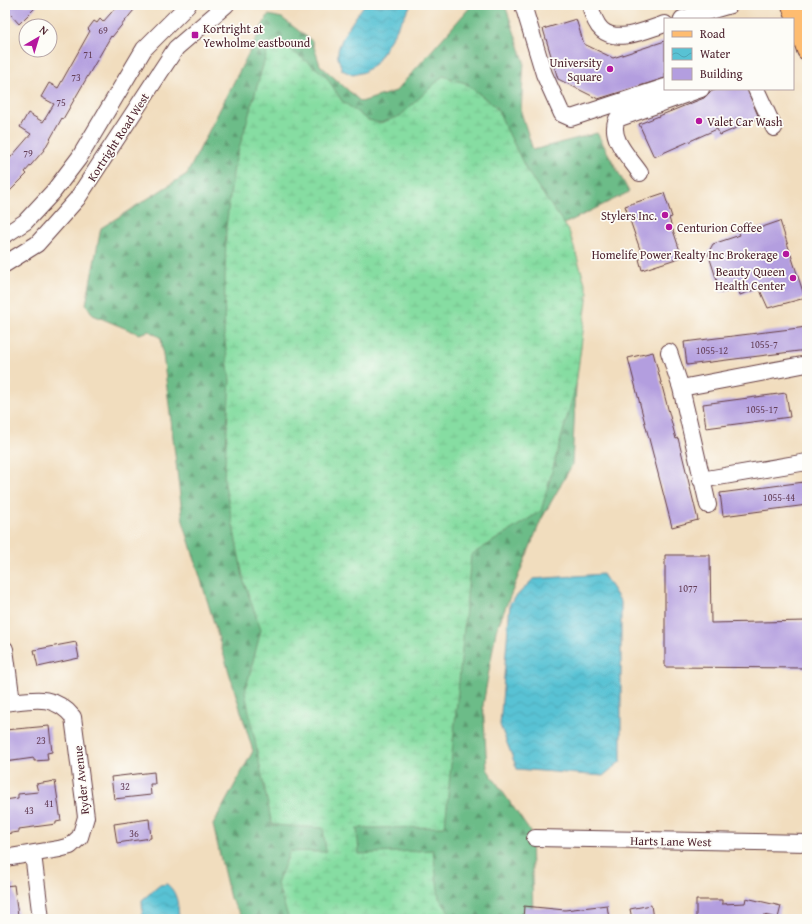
<svg xmlns="http://www.w3.org/2000/svg" width="812" height="924" viewBox="0 0 812 924" font-family="'Gentium Book Plus',serif">
<defs>
<pattern id="forest-firs" width="22" height="20" patternUnits="userSpaceOnUse"><rect width="22" height="20" fill="#6cbc88"/><path d="M5 1l3.5 6h-7zM16 11l3.5 6h-7z" fill="#5b986f"/></pattern>
<pattern id="wetland-marsh" width="20" height="14" patternUnits="userSpaceOnUse"><rect width="20" height="14" fill="#86dda2"/><path d="M1 5h8M5 5V1M11 12h8M15 12V8" fill="none" stroke="#75bd8c"/></pattern>
<pattern id="water-waves" width="16" height="10" patternUnits="userSpaceOnUse"><rect width="16" height="10" fill="#58c2d4"/><path d="M0 5q4-4 8 0t8 0" fill="none" stroke="#4ea6b6"/></pattern>
</defs>
<rect width="100%" height="100%" fill="#fdfcf7"/>
<filter id="ink" filterUnits="userSpaceOnUse"><feTurbulence type="fractalNoise" baseFrequency=".025" numOctaves="2"/><feDisplacementMap in="SourceGraphic" scale="8" xChannelSelector="R" yChannelSelector="G"/><feConvolveMatrix kernelMatrix="1 2 1 2 8 2 1 2 1" color-interpolation-filters="sRGB"/></filter>
<filter id="wash" filterUnits="userSpaceOnUse"><feTurbulence type="fractalNoise" baseFrequency=".012" numOctaves="4" result="noise"/><feDisplacementMap in="SourceGraphic" scale="16" xChannelSelector="R" yChannelSelector="G"/><feGaussianBlur stdDeviation="0.9" result="paint"/><feColorMatrix in="noise" values="0 0 0 0 0 0 0 0 0 0 0 0 0 0 0 0 0 1.4 0 .05"/><feComposite in="paint" operator="in"/></filter>
<g filter="url(#wash)">
<rect width="100%" height="100%" fill="#f1ddbe"/>
<path fill="url(#forest-firs)" stroke="#5b6e5a" d="M 472,5 L 505,5 L 524,61 L 521,112 L 533,150 L 597,133 L 629,192 L 562,225 L 581,287 L 572,465 L 541,520 L 496,631 L 483,705 L 487,769 L 531,833 L 533,919 L 241,919 L 241,915 L 230,898 L 213,825 L 253,751 L 183,521 L 161,338 L 149,331 L 139,334 L 93,315 L 86,304 L 101,228 L 187,174 L 268,15 L 282,18 L 312,41 L 320,65 L 361,102 L 396,91 Z"/>
<path fill="url(#wetland-marsh)" stroke="#687e66" d="M 275,38 L 325,75 L 342,101 L 368,120 L 380,123 L 400,116 L 443,76 L 465,83 L 496,107 L 527,171 L 569,231 L 588,293 L 576,385 L 541,511 L 471,555 L 445,827 L 357,828 L 359,854 L 433,850 L 439,898 L 454,919 L 289,919 L 277,884 L 290,851 L 326,852 L 323,828 L 272,825 L 245,692 L 261,630 L 244,582 L 224,479 L 230,380 L 224,334 L 226,227 L 234,166 L 269,45 Z"/>
<path fill="url(#water-waves)" stroke="#517080" d="M 364,5 L 411,5 L 377,62 L 364,72 L 353,75 L 342,70 C 341,66 339,62 338,58 C 335,43 356,17 364,5 Z
M 603,574 L 621,602 L 621,761 L 603,776 L 517,769 L 500,725 L 510,603 L 533,579 Z
M 167,884 C 178,893 178,905 179,919 L 143,919 L 142,900 L 160,885 Z"/>
<g id="blocks">
<path fill="#b39edf" d="M 5,5 L 11,7 L 13,5 L 38,5 L 19,24 L 5,8 Z
M 118,5 L 138,5 L 112,37 L 111,36 L 63,119 L 62,118 L 44,150 L 25,172 L 27,174 L 5,196 L 5,164 L 31,134 L 20,127 L 28,113 L 43,122 L 54,104 L 41,97 L 49,83 L 58,88 L 90,31 L 88,29 L 94,21 L 97,23 L 100,19 L 103,22 Z
M 576,19 L 584,44 L 613,58 L 665,41 L 665,78 L 598,99 L 558,79 L 543,29 Z
M 717,89 L 747,89 L 759,118 L 720,135 L 717,129 L 654,157 L 639,124 L 704,98 L 710,92 Z
M 664,193 L 672,217 L 669,218 L 682,257 L 642,270 L 639,259 L 643,258 L 625,206 Z
M 780,221 L 805,298 L 768,308 L 759,288 L 740,295 L 738,287 L 721,293 L 708,253 L 713,244 L 740,235 L 738,231 L 750,227 L 751,231 Z
M 807,327 L 807,350 L 687,365 L 684,342 Z
M 653,352 L 676,439 L 678,438 L 698,520 L 672,527 L 628,358 Z
M 786,393 L 790,417 L 706,428 L 703,404 Z
M 804,482 L 807,505 L 723,516 L 720,493 Z
M 665,555 L 710,555 L 711,623 L 807,621 L 807,668 L 665,667 Z
M 76,642 L 79,658 L 38,667 L 34,650 Z
M 49,726 L 52,752 L 47,753 L 48,760 L 34,761 L 34,758 L 5,762 L 5,730 Z
M 154,772 L 155,784 L 150,784 L 151,795 L 114,799 L 111,777 Z
M 55,781 L 61,821 L 56,822 L 56,824 L 19,829 L 19,832 L 5,834 L 5,800 L 18,798 L 18,794 L 38,792 L 36,784 Z
M 149,819 L 151,838 L 117,843 L 114,824 Z
M 14,885 L 18,916 L 5,918 L 5,886 Z
M 746,898 L 781,906 L 778,918 L 764,915 L 763,919 L 696,919 L 696,900 L 722,900 L 722,904 L 745,903 Z
M 607,905 L 609,919 L 523,919 L 524,906 L 565,910 Z
M 651,905 L 653,919 L 632,919 L 630,909 Z"/>
</g>
</g>
<g filter="url(#ink)">
<use href="#blocks" fill-opacity="0" stroke="#633c41" stroke-width="1"/>
<g fill="none" stroke-linecap="round" stroke-linejoin="round">
<g stroke="#633c41" stroke-width="18">
<path id="minor" d="M 523,5 L 544,74 L 562,114 L 571,118 L 665,87
M 590,5 C 592,13 595,24 602,30 C 618,44 648,29 665,24
M 682,19 L 730,5
M 756,89 L 774,128
M 640,173 C 630,158 608,138 617,119 L 701,89
M 5,235 L 25,222 L 53,192 L 79,158 L 144,49 L 188,5
M 5,264 L 37,244 L 77,199 L 176,48 L 226,5
M 669,352 L 681,388 L 708,505
M 681,388 L 807,364
M 701,480 L 807,462
M 5,649 L 12,702
M 5,703 C 32,700 53,693 73,717 L 86,817 L 80,837 L 70,846 L 59,849 L 5,858
M 535,838 L 807,843
M 33,854 L 41,919"/>
</g>
<g stroke="#633c41" stroke-width="22">
<path id="major" d="M 792,5 L 807,50"/>
</g>
<use href="#minor" stroke="#fff" stroke-width="16"/>
<use href="#major" stroke="#febc70" stroke-width="20"/>
</g>
</g>
<g fill="#b5179e" stroke="#fdfcf7" stroke-width="1.5">
<rect x="191" y="31" width="8" height="8" rx="2"/>
<circle cx="610" cy="69" r="4"/>
<circle cx="699" cy="121" r="4"/>
<circle cx="665" cy="215" r="4"/>
<circle cx="669" cy="227" r="4"/>
<circle cx="786" cy="254" r="4"/>
<circle cx="793" cy="278" r="4"/>
</g>
<g text-anchor="middle" dominant-baseline="central" stroke-width="3.5" stroke-linejoin="round" paint-order="stroke">
<g font-size="10" fill="#643f58">
<text x="103" y="30">69</text>
<text x="88" y="54">71</text>
<text x="76" y="77">73</text>
<text x="61" y="102">75</text>
<text x="28" y="153">79</text>
<text x="764" y="344">1055-7</text>
<text x="712" y="350">1055-12</text>
<text x="762" y="409">1055-17</text>
<text x="779" y="497">1055-44</text>
<text x="688" y="588">1077</text>
<text x="41" y="740">23</text>
<text x="125" y="786">32</text>
<text x="49" y="803">41</text>
<text x="29" y="810">43</text>
<text x="134" y="833">36</text>
</g>
<g font-size="12" fill="#4a1f2b" stroke="#fdfcf7" text-anchor="end">
<text x="203" y="28" text-anchor="start">Kortright at<tspan x="203" dy="14">Yewholme eastbound</tspan></text>
<text x="602" y="62">University<tspan x="602" dy="14">Square</tspan></text>
<text x="707" y="121" text-anchor="start">Valet Car Wash</text>
<text x="657" y="215">Stylers Inc.</text>
<text x="677" y="227" text-anchor="start">Centurion Coffee</text>
<text x="778" y="254">Homelife Power Realty Inc Brokerage</text>
<text x="785" y="271">Beauty Queen<tspan x="785" dy="14">Health Center</tspan></text>
</g>
<g font-size="12" fill="#4a1f2b" stroke="#fdfcf7">
<text transform="translate(118 137) rotate(-57)">Kortright Road West</text>
<text transform="translate(81 780) rotate(-96)">Ryder Avenue</text>
<text transform="translate(671 841) rotate(1)">Harts Lane West</text>
</g>
</g>
<rect width="812" height="924" fill="none" stroke="#fdfcf7" stroke-width="20"/>
<rect x="664" y="18" width="130" height="72" fill="#fdfcf7" stroke="#b5a4a5"/>
<rect x="672" y="31" width="20" height="6" fill="#febc70" stroke="#b5a4a5"/>
<text x="700" y="38" font-size="12" fill="#4a1f2b">Road</text>
<rect x="672" y="48" width="20" height="12" fill="url(#water-waves)" stroke="#b5a4a5"/>
<text x="700" y="58" font-size="12" fill="#4a1f2b">Water</text>
<rect x="672" y="68" width="20" height="12" fill="#b39edf" stroke="#b5a4a5"/>
<text x="700" y="78" font-size="12" fill="#4a1f2b">Building</text>
<g transform="translate(38 38) rotate(38)"><circle r="19" fill="#fdfcf7" stroke="#b5a4a5"/>
<path d="M0-3L7 15L0 10L-7 15Z" fill="#b5179e"/>
<text y="-6" font-size="11" font-weight="bold" text-anchor="middle" fill="#4a1f2b">N</text>
</g>
</svg>
